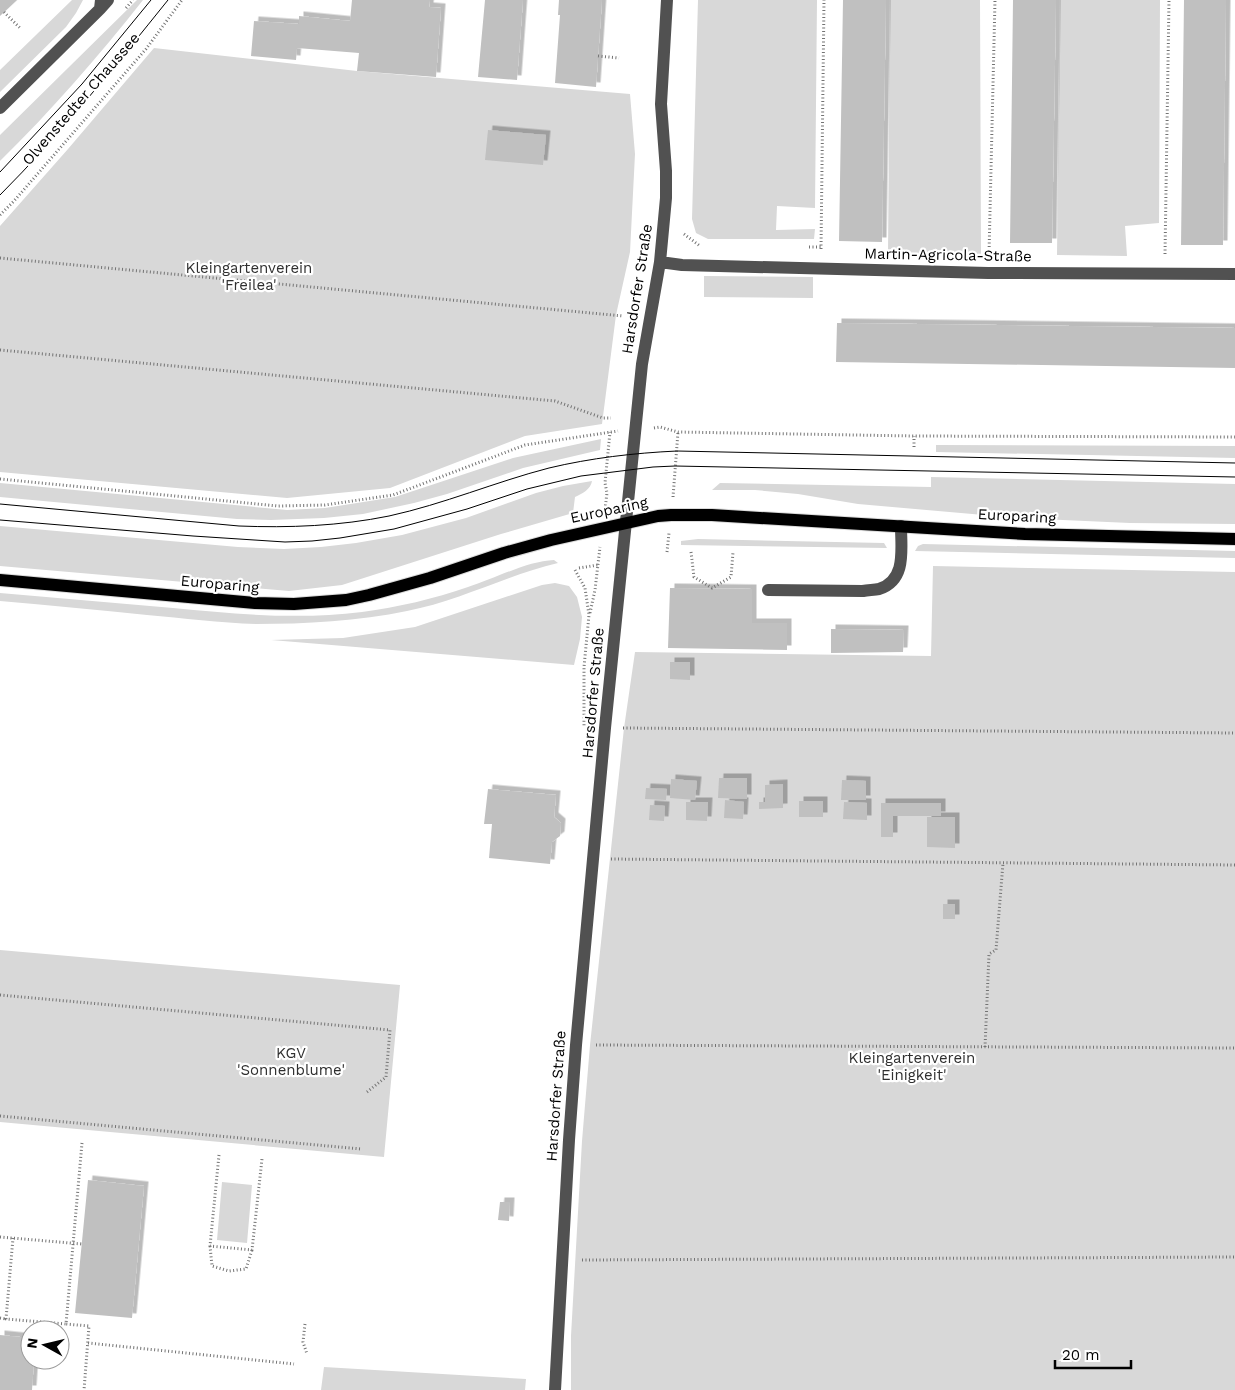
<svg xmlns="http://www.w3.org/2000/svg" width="1235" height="1390" viewBox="0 0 1235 1390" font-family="'Work Sans',sans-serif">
<defs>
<filter id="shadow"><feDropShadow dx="4.5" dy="-4.5" stdDeviation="0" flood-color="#0004"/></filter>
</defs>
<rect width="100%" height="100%" fill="#fff"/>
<path fill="#d8d8d8" d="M 72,0 L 83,0 L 76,13 L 66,27 L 0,92 L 0,70 Z
M 137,0 L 143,0 C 99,56 51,111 0,161 L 0,135 Z
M 698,0 L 817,0 L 815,208 L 777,206 L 776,230 L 815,229 L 814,239 L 708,239 L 696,233 L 692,219 Z
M 890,0 L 980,0 L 981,254 L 888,254 Z
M 1060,0 L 1160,0 L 1159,223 L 1125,226 L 1127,256 L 1057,255 Z
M 154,48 L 357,71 L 630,94 L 635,154 L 630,252 L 616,315 L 602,424 L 525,436 L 390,488 L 287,498 L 0,472 L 0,226 L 68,149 Z
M 704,276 L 813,277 L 813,298 L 704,297 Z
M 601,439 L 600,450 L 523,468 L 447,494 L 414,503 L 363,514 L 324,518 L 271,520 L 237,519 L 0,497 L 0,483 L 287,510 L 325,508 L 395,497 L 513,458 Z
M 936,445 L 1235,446 L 1235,458 L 936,452 Z
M 931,477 L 1235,484 L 1235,524 L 1130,523 L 1018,518 L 858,504 L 798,494 L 755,490 L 712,490 L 720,483 L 931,487 Z
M 592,481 C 591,489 582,494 575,497 L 573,513 L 501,534 L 342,585 L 289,591 L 0,566 L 0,526 L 238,547 L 284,549 L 321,547 L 356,543 L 402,535 L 466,518 L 536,493 L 563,486 Z
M 698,539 L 884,543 L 887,548 L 681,545 L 681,541 Z
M 923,544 L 1235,551 L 1235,558 L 915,551 L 918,546 Z
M 554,560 L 558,563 C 507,575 459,601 407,611 C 359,621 305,624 256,624 C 220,623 183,618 147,615 C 98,610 49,605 0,601 L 0,593 C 58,598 115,603 173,608 C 236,614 298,620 362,612 C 398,607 434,599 468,587 C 494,579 527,561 554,560 Z
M 933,566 L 1235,572 L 1235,1390 L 571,1390 L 571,1336 L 582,1141 L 590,1045 L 624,728 L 635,652 L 931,656 Z
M 555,583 L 569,586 L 577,597 L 582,617 L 580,639 L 574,665 L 271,640 L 343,638 L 415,627 L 542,585 Z
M 0,950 L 400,985 L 384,1157 L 0,1122 Z
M 222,1182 L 252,1185 L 247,1243 L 217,1240 Z
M 324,1367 L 526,1379 L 525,1390 L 321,1390 Z"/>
<path fill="#c0c0c0" filter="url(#shadow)" d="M 0,0 L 17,0 L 0,16 Z
M 352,0 L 430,0 L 429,7 L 441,8 L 436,77 L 357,71 L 359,53 L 297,48 L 296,60 L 251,56 L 254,21 L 299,24 L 299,16 L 350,21 Z
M 485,0 L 523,0 L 517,80 L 478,77 Z
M 559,0 L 602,0 L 596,87 L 555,83 L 560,15 L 558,15 Z
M 843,0 L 886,0 L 882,242 L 839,241 Z
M 1013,0 L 1056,0 L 1052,243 L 1010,243 Z
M 1184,0 L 1226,0 L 1223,245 L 1181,245 Z
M 488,130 L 546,135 L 543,165 L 485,160 Z
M 837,323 L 1235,328 L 1235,368 L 836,362 Z
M 670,588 L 752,589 L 752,623 L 787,623 L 787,650 L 668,648 Z
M 831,629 L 904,630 L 903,652 L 831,653 Z
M 670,662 L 690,662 L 690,680 L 670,679 Z
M 719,778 L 747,778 L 747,799 L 718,798 Z
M 671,779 L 697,781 L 695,800 L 670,798 Z
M 842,780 L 866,781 L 866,800 L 841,800 Z
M 783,784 L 783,808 L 759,809 L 759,802 L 765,802 L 765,785 Z
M 646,788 L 667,789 L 666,800 L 645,799 Z
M 488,789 L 556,795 L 554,817 L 561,823 L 560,836 L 552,842 L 550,864 L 489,858 L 492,824 L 484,824 Z
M 725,800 L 744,802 L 743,819 L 724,818 Z
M 799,801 L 823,801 L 823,817 L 799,817 Z
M 686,802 L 708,802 L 707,821 L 686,820 Z
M 844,802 L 867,803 L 867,820 L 843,819 Z
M 881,803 L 941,803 L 941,816 L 893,816 L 893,837 L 881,837 Z
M 650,805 L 665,806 L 664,821 L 649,820 Z
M 927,817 L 955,817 L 955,848 L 927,847 Z
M 943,904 L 955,904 L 955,919 L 943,919 Z
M 88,1180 L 144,1186 L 132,1318 L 75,1313 Z
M 500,1202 L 510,1202 L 509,1221 L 498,1220 Z
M 0,1335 L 30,1338 L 30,1360 L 34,1360 L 32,1390 L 0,1390 Z"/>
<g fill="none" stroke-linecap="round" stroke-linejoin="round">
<g stroke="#dbdbdb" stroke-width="14">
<path id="major" d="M 0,580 L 255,603 L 294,604 L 346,600 L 369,595 L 430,578 L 504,553 L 551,540 L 658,516 L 671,515 L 712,515 L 1025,534 L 1235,539"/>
</g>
<path stroke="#737373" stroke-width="3" stroke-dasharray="1 2.5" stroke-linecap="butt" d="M 126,8 L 133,0
M 4,12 L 21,29
M 598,56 L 619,58
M 0,215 L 14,201 L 146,49 L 182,0
M 684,234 L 700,246
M 809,247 L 821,247
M 821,249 L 824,0
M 989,254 L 995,0
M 1165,254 L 1169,0
M 0,258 L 623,316
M 0,350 L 555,401 L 603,418 L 611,418
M 654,428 L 660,427 L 678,432 L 914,436 L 1235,437
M 914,447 L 914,436
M 0,479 L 278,506 L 325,505 L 393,495 L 525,445 L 618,431
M 673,497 L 678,432
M 605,509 L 607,493 L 605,483 L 610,432
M 667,552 L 669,533
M 691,552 L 694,577 L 712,588 L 731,577 L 733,552
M 579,568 L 598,565
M 575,570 L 585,588 L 589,615 L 584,667 L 584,726
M 590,613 L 595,590 L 600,547
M 623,728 L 1235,733
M 611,859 L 1235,865
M 0,995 L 390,1030 L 386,1077 L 367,1092
M 596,1045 L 1235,1048
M 985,1047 L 989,954 L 996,950 L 1003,863
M 0,1116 L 361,1149
M 82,1143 L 66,1324 L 89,1326 L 84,1390
M 219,1155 L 210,1246 L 252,1250 L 262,1159
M 0,1237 L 82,1244
M 13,1238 L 6,1319 L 66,1324
M 210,1246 L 212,1266 L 229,1271 L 246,1269 L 252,1250
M 582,1260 L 1235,1257
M 0,1318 L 6,1319
M 305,1324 L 303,1342 L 307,1354
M 88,1343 L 294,1364"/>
<path stroke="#515151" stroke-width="12" d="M 101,0 L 100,9 L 108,0
M 0,108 L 100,9
M 660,262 L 682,265 L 988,273 L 1235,274
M 768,590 L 863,591 C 868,590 874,590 879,589 C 907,580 901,549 901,526
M 555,1390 L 569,1140 L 576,1045 L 605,728 L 642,364 L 660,262 L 666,198 L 666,171 L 661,104 L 667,0"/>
<use href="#major" stroke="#000" stroke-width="12"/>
<path stroke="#000" stroke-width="1" d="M 0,172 L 82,84 L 151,0
M 0,195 C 61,134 114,67 168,0
M 0,504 L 239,526 C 289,528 340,526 389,516 C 444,504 495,482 549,468 C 591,458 634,453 677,451 L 1235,463
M 0,520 L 193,536 L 285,542 L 312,541 L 340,538 L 394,529 L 467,509 L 527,489 L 581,476 L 653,467 L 675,466 L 1235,477"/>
</g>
<g text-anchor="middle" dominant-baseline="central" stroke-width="4.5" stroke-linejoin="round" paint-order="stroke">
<g font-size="15" fill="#000" stroke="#fff">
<text transform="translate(81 99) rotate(-49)">Olvenstedter Chaussee</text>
<text transform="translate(948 255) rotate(1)">Martin-Agricola-Straße</text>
<text transform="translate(637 289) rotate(-81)">Harsdorfer Straße</text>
<text transform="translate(609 510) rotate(-12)">Europaring</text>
<text transform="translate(1017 516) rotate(3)">Europaring</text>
<text transform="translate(220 584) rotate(5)">Europaring</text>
<text transform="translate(593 693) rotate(-85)">Harsdorfer Straße</text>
<text transform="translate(556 1096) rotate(-86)">Harsdorfer Straße</text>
</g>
<g font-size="15" fill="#2f2f2f" stroke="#fff">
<text x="249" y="268">Kleingartenverein<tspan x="249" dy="17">'Freilea'</tspan></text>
<text x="291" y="1053">KGV<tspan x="291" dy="17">'Sonnenblume'</tspan></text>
<text x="912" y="1058">Kleingartenverein<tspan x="912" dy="17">'Einigkeit'</tspan></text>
</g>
</g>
<g transform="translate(45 1345) rotate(278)"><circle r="24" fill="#ffffff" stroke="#999999"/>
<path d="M0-4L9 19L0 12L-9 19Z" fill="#000000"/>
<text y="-8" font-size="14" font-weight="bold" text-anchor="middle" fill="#000000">N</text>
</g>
<path d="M1055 1360v8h76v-8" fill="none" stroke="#000000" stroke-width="2.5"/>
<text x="1062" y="1360" font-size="15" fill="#000000" stroke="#ffffff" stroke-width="4" paint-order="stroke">20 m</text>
</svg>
